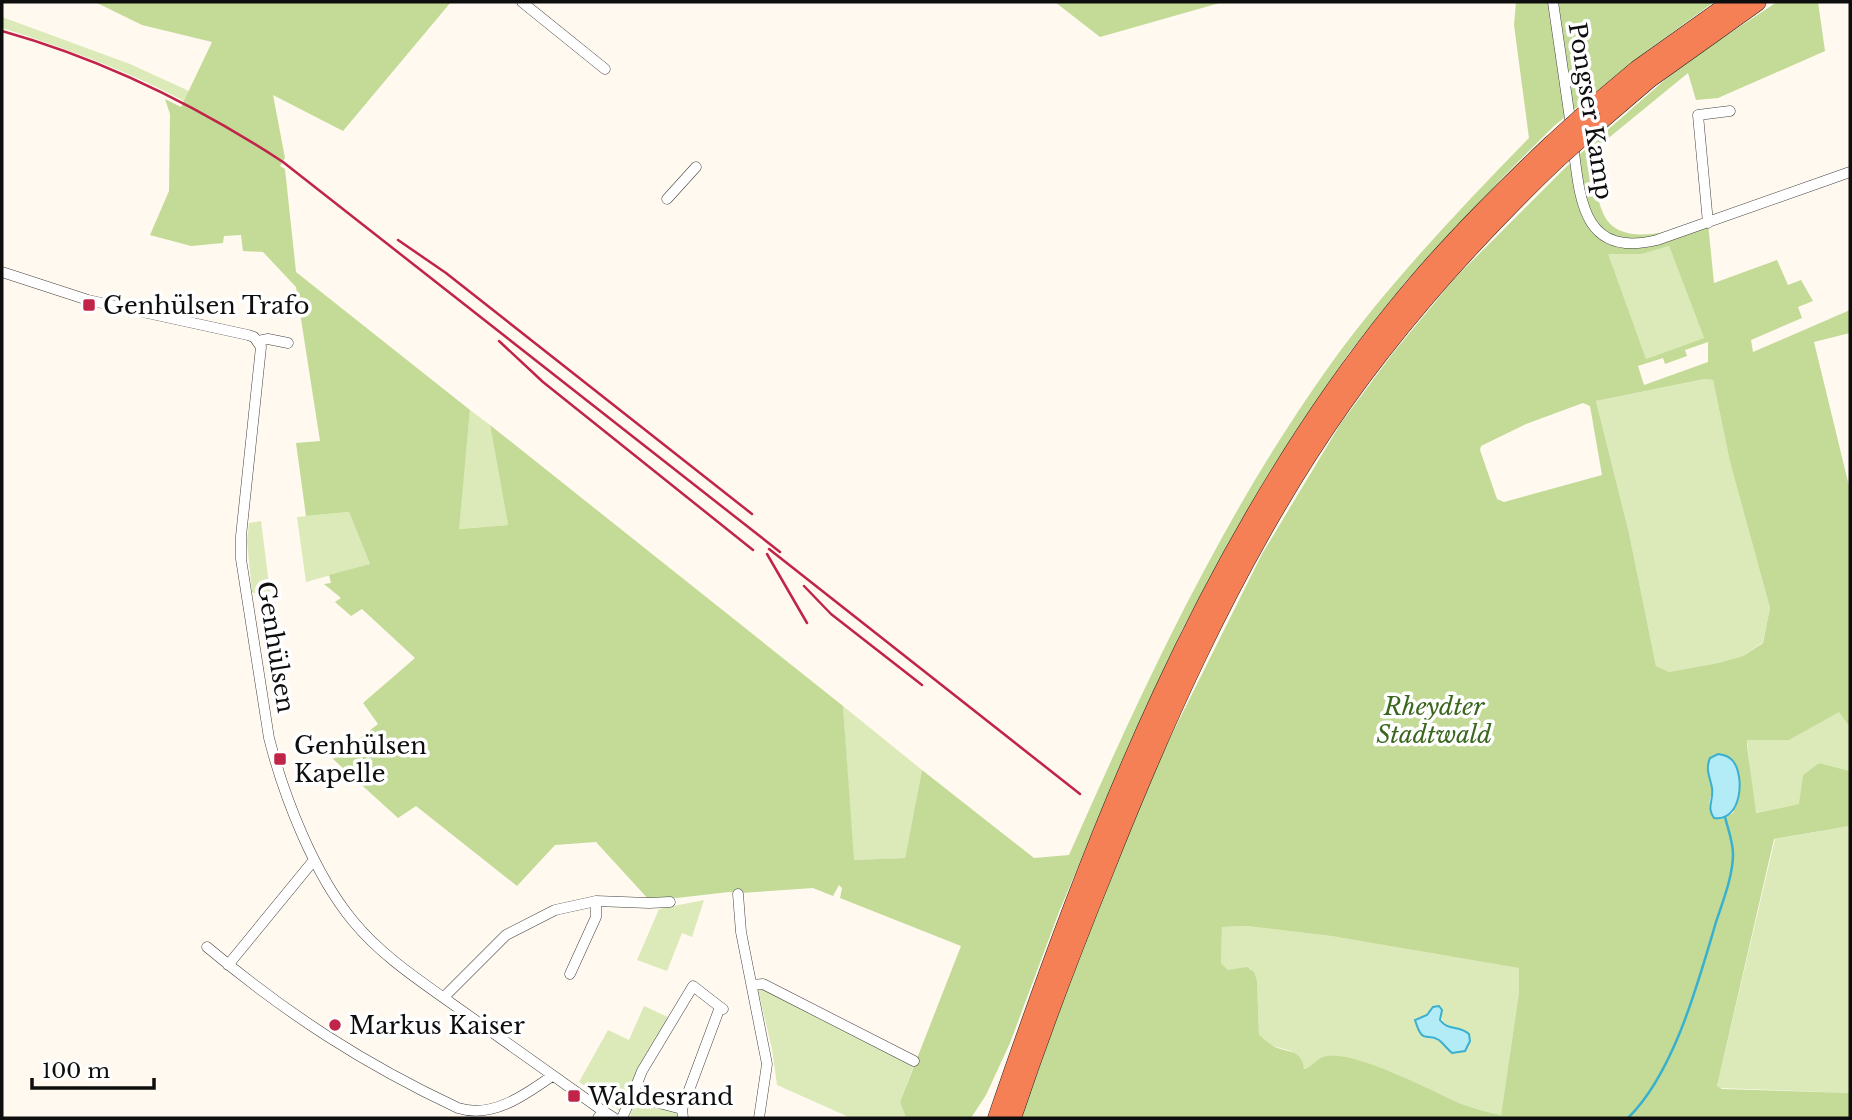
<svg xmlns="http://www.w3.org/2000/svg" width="1852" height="1120" viewBox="0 0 1852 1120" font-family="'Libre Baskerville',serif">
<rect width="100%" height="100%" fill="#fff9ef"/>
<path fill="#dbeab8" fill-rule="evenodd" d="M 2,17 L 130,64 L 189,91 L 184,101 C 126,70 65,48 2,28 Z
M 1669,246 L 1704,338 L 1646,359 L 1607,254 L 1642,254 Z
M 1706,379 L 1713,380 L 1730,462 L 1770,608 L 1763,642 L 1743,656 L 1718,663 L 1669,672 L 1656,666 L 1629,533 L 1596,401 Z
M 470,410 L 490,425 L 508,525 L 458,529 Z
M 349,512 L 370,564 L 306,582 L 297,517 Z
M 261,521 L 270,592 L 258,595 L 252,592 L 247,541 L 249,523 Z
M 843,706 L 922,770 L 905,858 L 853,860 Z
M 1839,711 L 1850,727 L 1850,771 L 1819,763 L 1803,775 L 1800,804 L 1755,813 L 1747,740 L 1789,740 Z
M 1850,826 L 1850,1093 L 1719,1088 L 1717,1086 L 1775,839 Z
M 704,900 L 692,937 L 682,933 L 667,971 L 637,960 L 659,909 Z
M 1247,926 L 1331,936 L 1520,968 L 1519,992 L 1501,1115 C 1487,1111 1472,1108 1459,1103 C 1429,1090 1359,1052 1328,1056 C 1319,1057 1314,1065 1305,1069 L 1291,1051 L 1270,1045 L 1259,1034 L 1257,981 L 1251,969 L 1228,970 L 1221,963 L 1222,927 ZM 1433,1007 L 1441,1008 C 1443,1019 1440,1029 1455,1027 L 1455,1053 L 1448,1051 L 1439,1040 L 1423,1037 L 1415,1023 L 1417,1018 L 1427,1015 Z
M 765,986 L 915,1062 L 900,1102 L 906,1118 L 851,1118 L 777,1085 L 772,1049 L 758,990 Z
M 644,1006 L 670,1018 L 622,1113 L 579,1082 L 608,1030 L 629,1040 Z
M 643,1102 L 677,1113 L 678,1118 L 630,1118 C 631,1110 634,1104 643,1102 Z"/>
<path fill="#c3db97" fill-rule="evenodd" d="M 95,2 L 451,2 L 343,131 L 273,95 L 285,158 L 280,166 L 285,169 L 296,272 L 470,410 L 459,529 L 508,525 L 490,425 L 843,706 L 854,860 L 905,858 L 922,770 L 1034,858 L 1069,855 C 1144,685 1222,516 1330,365 C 1389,283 1459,210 1529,138 L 1514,25 L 1516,2 L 1714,2 L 1648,50 L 1555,125 L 1502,178 L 1406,281 L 1349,353 L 1295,432 L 1229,542 L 1182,630 L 1131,740 L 1059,912 L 1010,1043 L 986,1095 L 971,1118 L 906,1118 L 900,1102 L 961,946 L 840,898 L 842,888 L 839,885 L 833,896 L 813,888 L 742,893 L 729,892 L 650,901 L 596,842 L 555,845 L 517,886 L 416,806 L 398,818 L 333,759 L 378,724 L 363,703 L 415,658 L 362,609 L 351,616 L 335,602 L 341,598 L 324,584 L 331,583 L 329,575 L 370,564 L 349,512 L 306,516 L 296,443 L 320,441 L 296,287 L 263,252 L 243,251 L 241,235 L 224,236 L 223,243 L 191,246 L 150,235 L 169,191 L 170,114 L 165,99 L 181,107 L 212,42 L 142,25 Z
M 1055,2 L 1223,2 L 1100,37 Z
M 1777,2 L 1818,2 L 1825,51 L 1718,98 L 1696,100 L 1688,73 L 1589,154 C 1593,173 1595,195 1603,213 C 1619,251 1678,228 1708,223 L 1714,283 L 1777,260 L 1788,285 L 1801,280 L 1813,301 L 1798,307 L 1802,318 L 1751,340 L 1753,352 L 1850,310 L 1850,333 L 1814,342 L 1850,490 L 1850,727 L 1839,712 L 1789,740 L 1747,740 L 1747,745 L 1756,813 L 1799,804 L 1803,775 L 1819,763 L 1850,771 L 1850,826 L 1774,839 L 1717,1086 L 1722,1089 L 1850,1093 L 1850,1118 L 1021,1118 L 1128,822 L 1262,554 L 1341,423 L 1393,353 L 1455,278 L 1572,161 L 1683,64 ZM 1669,246 L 1704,338 L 1646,359 L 1608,254 L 1642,254 ZM 1708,342 L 1708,362 L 1644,385 L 1638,366 L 1663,358 L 1665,364 L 1687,356 L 1685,350 ZM 1705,379 L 1713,380 L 1730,462 L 1770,608 L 1763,643 L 1743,656 L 1718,663 L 1669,672 L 1656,666 L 1629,533 L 1596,401 ZM 1583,403 L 1590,406 L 1602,475 L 1504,502 L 1497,499 L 1480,450 L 1481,446 L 1526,424 ZM 1735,764 L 1738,794 L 1733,813 L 1724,818 L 1714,818 C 1700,797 1722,778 1735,764 ZM 1247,926 L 1331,936 L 1519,968 L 1519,992 L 1501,1115 C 1487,1112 1472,1108 1459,1103 C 1430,1090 1356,1051 1327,1056 C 1317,1057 1313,1067 1304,1069 C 1302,1049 1287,1053 1273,1046 C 1268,1043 1263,1038 1259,1034 L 1257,981 L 1254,972 L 1247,967 L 1228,970 L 1221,963 L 1222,927 Z"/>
<path fill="#b3ebf7" stroke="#39b0cf" stroke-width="2" d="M 1718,754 C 1724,755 1729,756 1733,761 C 1745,776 1742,822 1714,818 C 1706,807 1714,800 1712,788 C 1710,776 1705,770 1710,758 Z
M 1439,1006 L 1442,1010 L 1440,1020 C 1448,1031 1459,1025 1469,1034 L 1470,1041 L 1465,1051 L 1452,1053 C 1447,1049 1444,1044 1439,1040 C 1426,1032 1423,1046 1415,1020 L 1427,1015 L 1433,1007 Z"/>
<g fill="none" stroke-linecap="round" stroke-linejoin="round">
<path stroke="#39b0cf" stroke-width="2.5" d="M 1628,1118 C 1674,1073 1698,983 1716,922 C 1723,901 1733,876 1733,854 C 1733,842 1728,829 1725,817"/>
<g stroke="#414141" stroke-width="11">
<path id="minor" d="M 522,2 L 605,69
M 1553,2 L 1571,126
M 1573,144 C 1580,201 1583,258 1657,240 L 1850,172
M 667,199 L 696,167
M 1708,223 L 1698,115 L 1730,111
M 2,272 L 88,300 L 248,335 L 254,337 L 261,347 L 241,536 L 241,559 L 269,738 C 284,797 314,874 353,921 C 381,955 416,978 451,1003 C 501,1039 552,1075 603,1111 L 598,1118
M 258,341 L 268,339 L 288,343
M 738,894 L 741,932 L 767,1064 L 759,1118
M 207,947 C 287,1014 364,1064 458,1108 C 492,1119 525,1095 552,1076
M 228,965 L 314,860
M 570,974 L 596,917 L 596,901
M 752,985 L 763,984 L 914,1061
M 444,997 L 506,935 L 555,910 L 596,901 L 649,903 L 670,902
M 632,1096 L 642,1071 L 693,986 L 720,1007
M 682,1109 L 720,1007 L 723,1009
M 603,1111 L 614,1118
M 622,1118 L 632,1096 L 682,1109 L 683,1118"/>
</g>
<g stroke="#1f1f1f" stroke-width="19">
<path id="motorway" d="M 1594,106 L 1638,69 L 1732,2
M 1593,127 L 1649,79 L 1757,2
M 997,1118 C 1094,835 1205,545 1395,310 C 1442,251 1496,197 1551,145
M 1012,1118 C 1040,1035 1071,953 1104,872 C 1161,728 1225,585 1308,455 C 1377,346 1463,249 1556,160"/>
</g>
<use href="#minor" stroke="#fff" stroke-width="10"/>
<use href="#motorway" stroke="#f68056" stroke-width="18"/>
<path stroke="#c02449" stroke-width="2.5" d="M 2,31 C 102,59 196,105 283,162 L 780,552
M 398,240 L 446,273 L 752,514
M 499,341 L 543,382 L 753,550
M 769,549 L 1080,794
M 767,554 L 807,623
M 804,586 L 831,614 L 922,685"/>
<g stroke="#1f1f1f" stroke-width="19" stroke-linecap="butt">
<path id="motorway-bridge" d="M 1551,145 L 1594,106
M 1556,160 L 1593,127"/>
</g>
<use href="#motorway-bridge" stroke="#f68056" stroke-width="18"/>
</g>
<g fill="#c02449" stroke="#fff" stroke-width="2.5">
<rect x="82" y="298" width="14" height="14" rx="3.5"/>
<rect x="273" y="752" width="14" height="14" rx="3.5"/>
<circle cx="335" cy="1025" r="7"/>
<rect x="567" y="1089" width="14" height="14" rx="3.5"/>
</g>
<g text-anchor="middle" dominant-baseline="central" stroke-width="7" stroke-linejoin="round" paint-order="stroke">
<g font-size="24" fill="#0e0e0e" stroke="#fff">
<text transform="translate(1591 111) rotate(81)">Pongser Kamp</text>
<text transform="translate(276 647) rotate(81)">Genhülsen</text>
</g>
<g font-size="24" fill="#0e0e0e" stroke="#fff" text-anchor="start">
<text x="103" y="305">Genhülsen Trafo</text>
<text x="294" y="745">Genhülsen<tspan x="294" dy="28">Kapelle</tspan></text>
<text x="349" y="1025">Markus Kaiser</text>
<text x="588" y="1096">Waldesrand</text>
</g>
<g font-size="24" font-style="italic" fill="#3a671d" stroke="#fff">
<text x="1434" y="706">Rheydter<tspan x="1434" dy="28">Stadtwald</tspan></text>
</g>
</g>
<rect width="1852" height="1120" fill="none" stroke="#0e0e0e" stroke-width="7"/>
<path d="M32 1078v10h122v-10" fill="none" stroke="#0e0e0e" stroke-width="3.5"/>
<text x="42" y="1078" font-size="21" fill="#0e0e0e" stroke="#ffffff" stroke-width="5" paint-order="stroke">100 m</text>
</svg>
